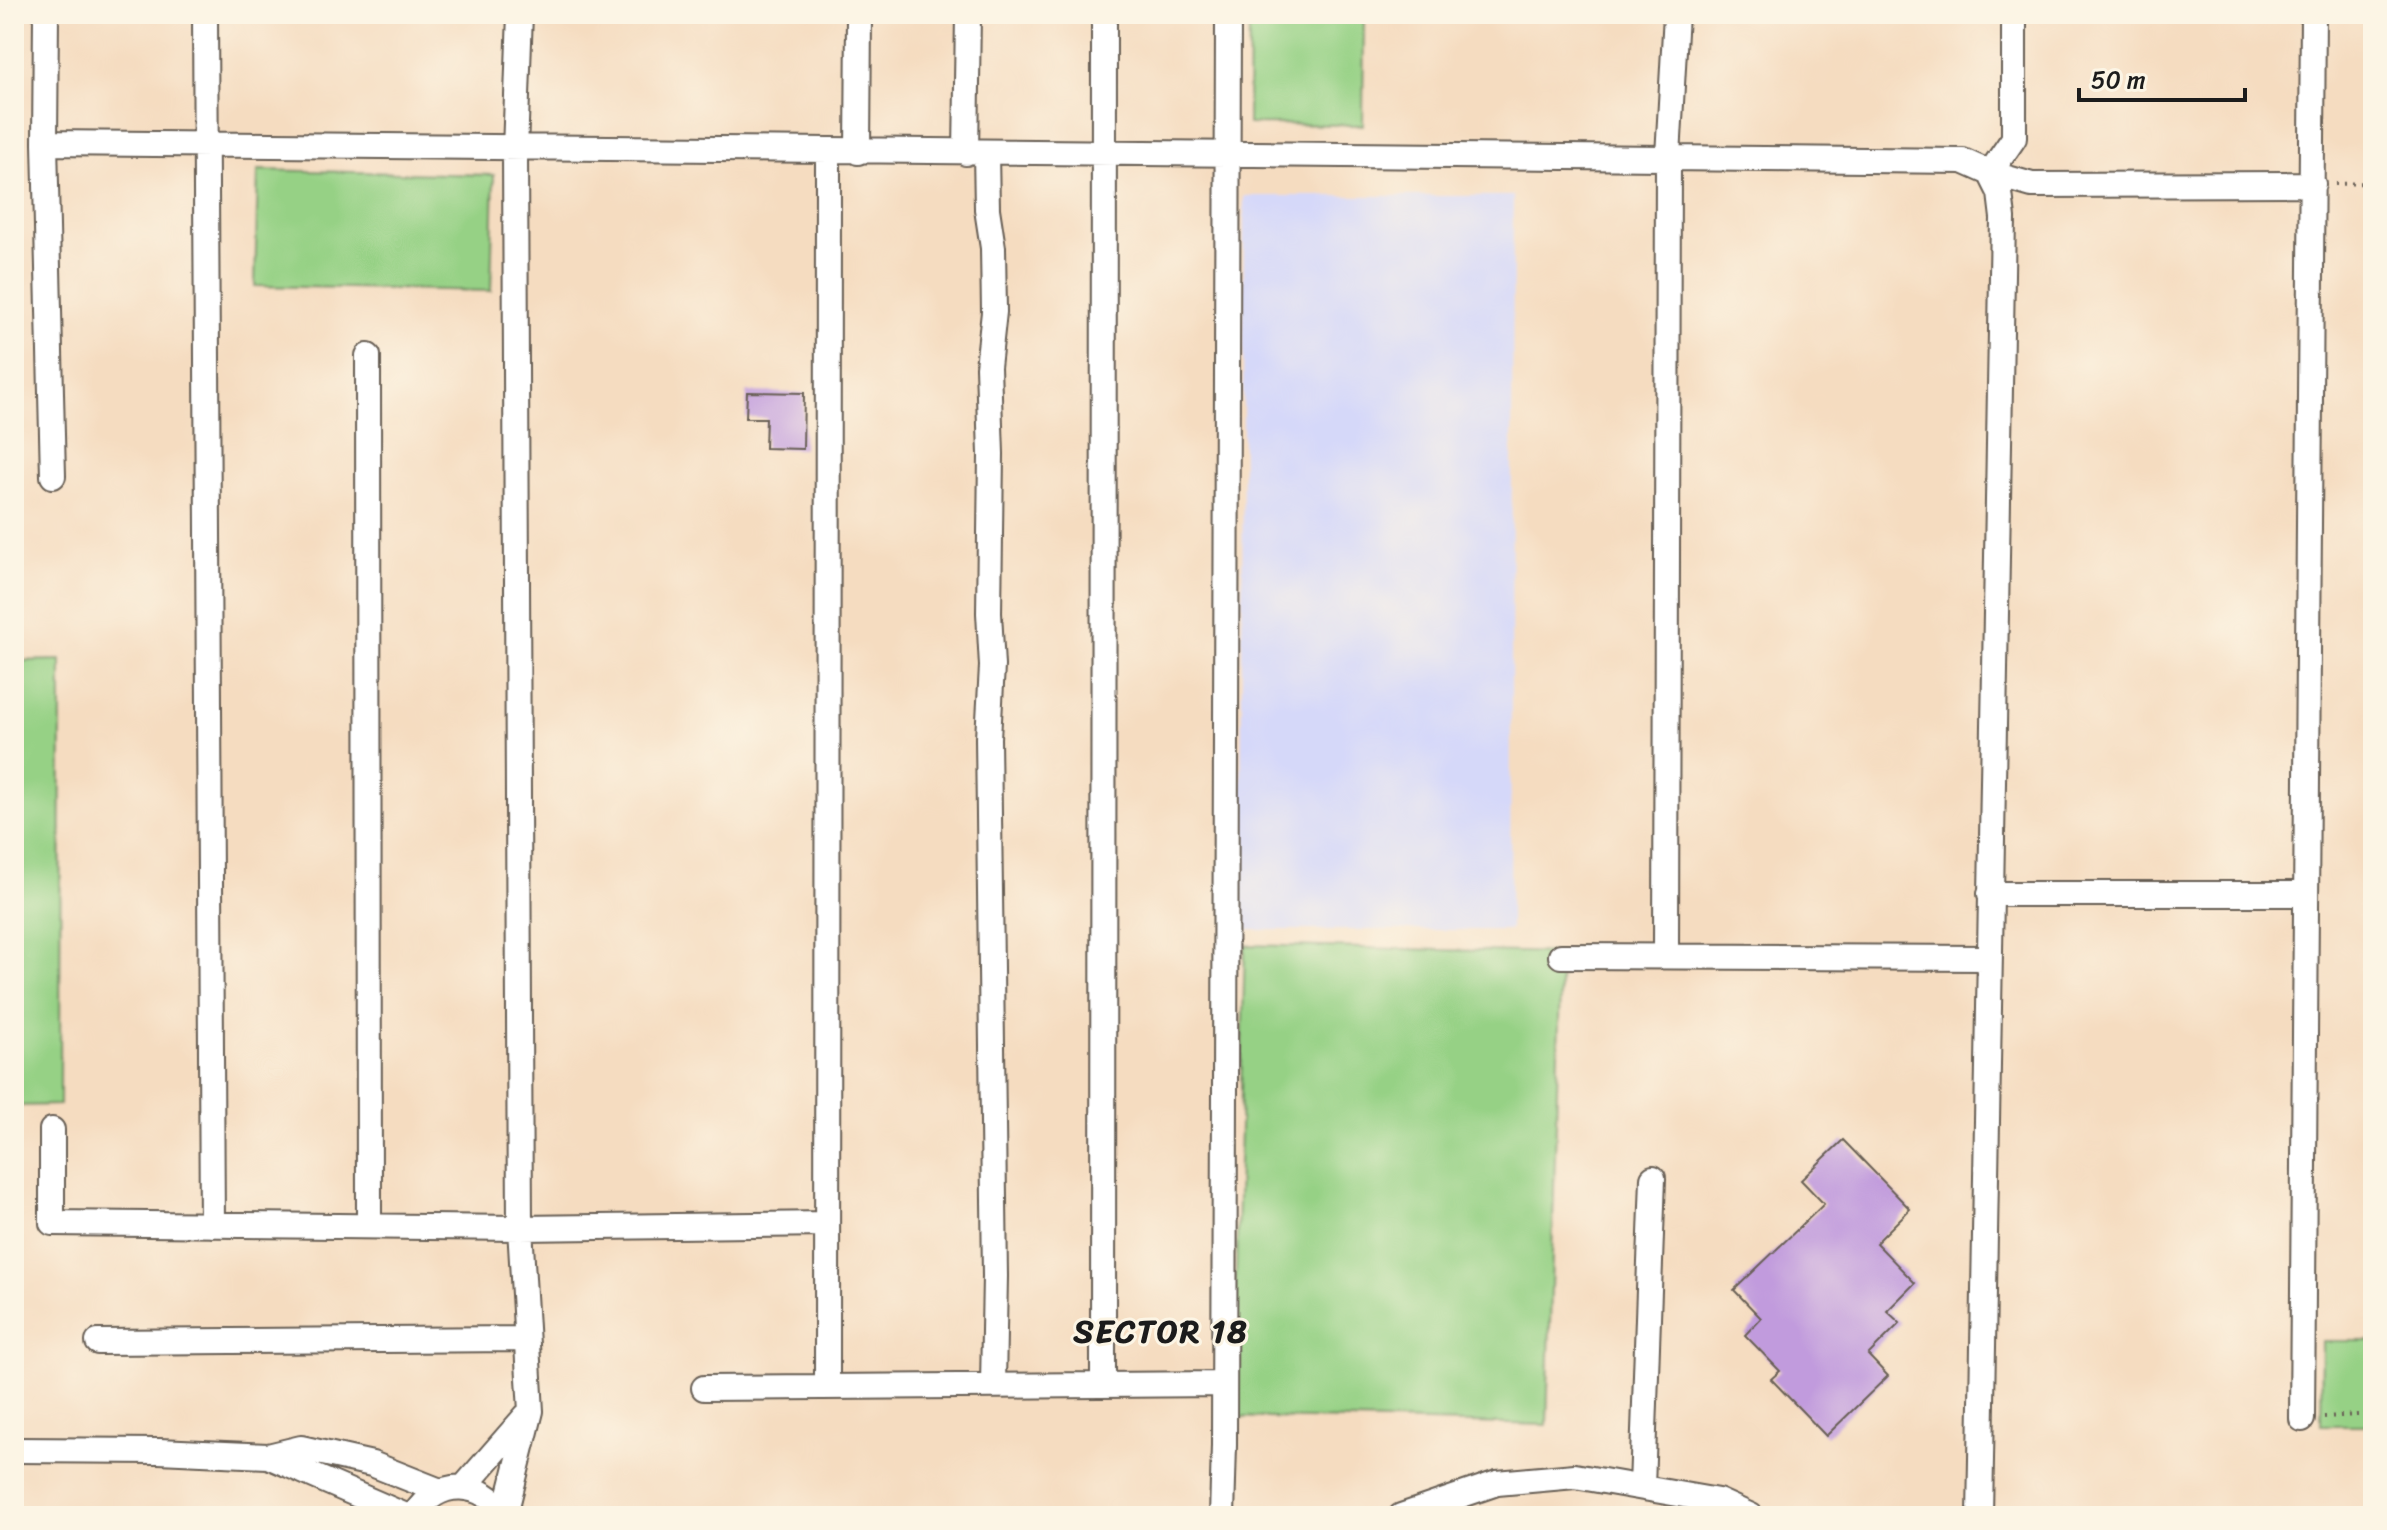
<svg xmlns="http://www.w3.org/2000/svg" width="2387" height="1530" viewBox="0 0 2387 1530" font-family="Sriracha,sans-serif">
<rect width="100%" height="100%" fill="#fcf5e5"/>
<filter id="ink" filterUnits="userSpaceOnUse"><feTurbulence type="fractalNoise" baseFrequency=".0125" numOctaves="2"/><feDisplacementMap in="SourceGraphic" scale="16" xChannelSelector="R" yChannelSelector="G"/><feConvolveMatrix kernelMatrix="1 2 1 2 8 2 1 2 1" color-interpolation-filters="sRGB"/></filter>
<filter id="wash" filterUnits="userSpaceOnUse"><feTurbulence type="fractalNoise" baseFrequency=".006" numOctaves="4" result="noise"/><feDisplacementMap in="SourceGraphic" scale="32" xChannelSelector="R" yChannelSelector="G"/><feGaussianBlur stdDeviation="1.8" result="paint"/><feColorMatrix in="noise" values="0 0 0 0 0 0 0 0 0 0 0 0 0 0 0 0 0 1.4 0 .05"/><feComposite in="paint" operator="in"/></filter>
<g filter="url(#wash)">
<rect width="100%" height="100%" fill="#f5dcc0"/>
<path fill="#d5d8f9" d="M 1244,196 L 1513,196 L 1510,930 L 1241,930 Z"/>
<path fill="#96d185" stroke="#597650" stroke-width="2" d="M 1249,14 L 1364,14 L 1363,125 L 1248,124 Z
M 258,170 L 494,175 L 491,291 L 255,286 Z
M 61,660 L 60,1105 L 14,1106 L 14,661 Z
M 1245,945 L 1561,953 L 1547,1425 L 1232,1417 Z
M 2322,1341 L 2373,1341 L 2373,1425 L 2321,1425 Z"/>
<g id="blocks">
<path fill="#c19bdd" d="M 747,392 L 804,393 L 803,449 L 765,448 L 766,418 L 746,418 Z
M 1843,1140 L 1910,1209 L 1876,1243 L 1915,1283 L 1887,1311 L 1900,1323 L 1868,1355 L 1888,1376 L 1826,1436 L 1771,1379 L 1780,1371 L 1745,1335 L 1761,1318 L 1734,1290 L 1824,1204 L 1801,1180 Z"/>
</g>
</g>
<g filter="url(#ink)">
<use href="#blocks" fill-opacity="0" stroke="#685f55" stroke-width="2"/>
<g fill="none" stroke-linecap="round" stroke-linejoin="round">
<g stroke="#685f55" stroke-width="28">
<path id="minor" d="M 46,14 L 45,143 L 53,476
M 205,14 L 212,1225
M 45,143 C 684,153 1324,150 1963,161 L 1990,173 L 2032,185 L 2313,184
M 858,152 L 859,14
M 966,153 L 968,14
M 986,153 L 987,209 L 993,248 L 994,312 L 988,367 L 991,454 L 989,613 L 992,666 L 988,738 L 995,1276 L 993,1385
M 1990,173 L 2014,138 L 2014,14
M 368,356 L 369,1226
M 1990,894 L 2306,894
M 1561,956 L 1989,958
M 1666,956 L 1668,156 L 1676,14
M 52,1130 L 52,1223 L 520,1228 L 827,1224
M 98,1342 L 526,1339
M 1103,1384 L 1104,14
M 827,1387 L 828,152
M 704,1388 L 1223,1384
M 2302,1419 L 2313,14
M 14,1450 L 159,1451 L 268,1456 L 301,1448 L 372,1464 L 440,1491
M 268,1456 L 406,1516
M 464,1487 L 526,1416
M 1642,1487 L 1653,1178
M 505,1514 L 531,1411 L 520,1228 L 515,150 L 520,14
M 414,1516 C 437,1477 483,1479 506,1516
M 1222,1516 L 1224,1445 L 1228,14
M 1401,1516 L 1497,1483 L 1575,1476 L 1718,1501 L 1751,1516
M 1980,1516 L 2003,218 L 2000,193 L 1990,173"/>
</g>
<path stroke="#685f55" stroke-width="4" stroke-dasharray="2 6" stroke-linecap="butt" d="M 2335,184 L 2373,183
M 2324,1417 L 2373,1414"/>
<use href="#minor" stroke="#fff" stroke-width="24"/>
</g>
</g>
<g text-anchor="middle" dominant-baseline="central" stroke-width="6" stroke-linejoin="round" paint-order="stroke">
<g font-size="32" font-weight="bold" letter-spacing="2" fill="#1c1c1c" stroke="#fcf5e5">
<text x="1161" y="1331">SECTOR 18</text>
</g>
</g>
<rect width="2387" height="1530" fill="none" stroke="#fcf5e5" stroke-width="48"/>
<path d="M2079 88v12h166v-12" fill="none" stroke="#1c1c1c" stroke-width="4"/>
<text x="2091" y="88" font-size="24" fill="#1c1c1c" stroke="#fcf5e5" stroke-width="6" paint-order="stroke">50 m</text>
</svg>
